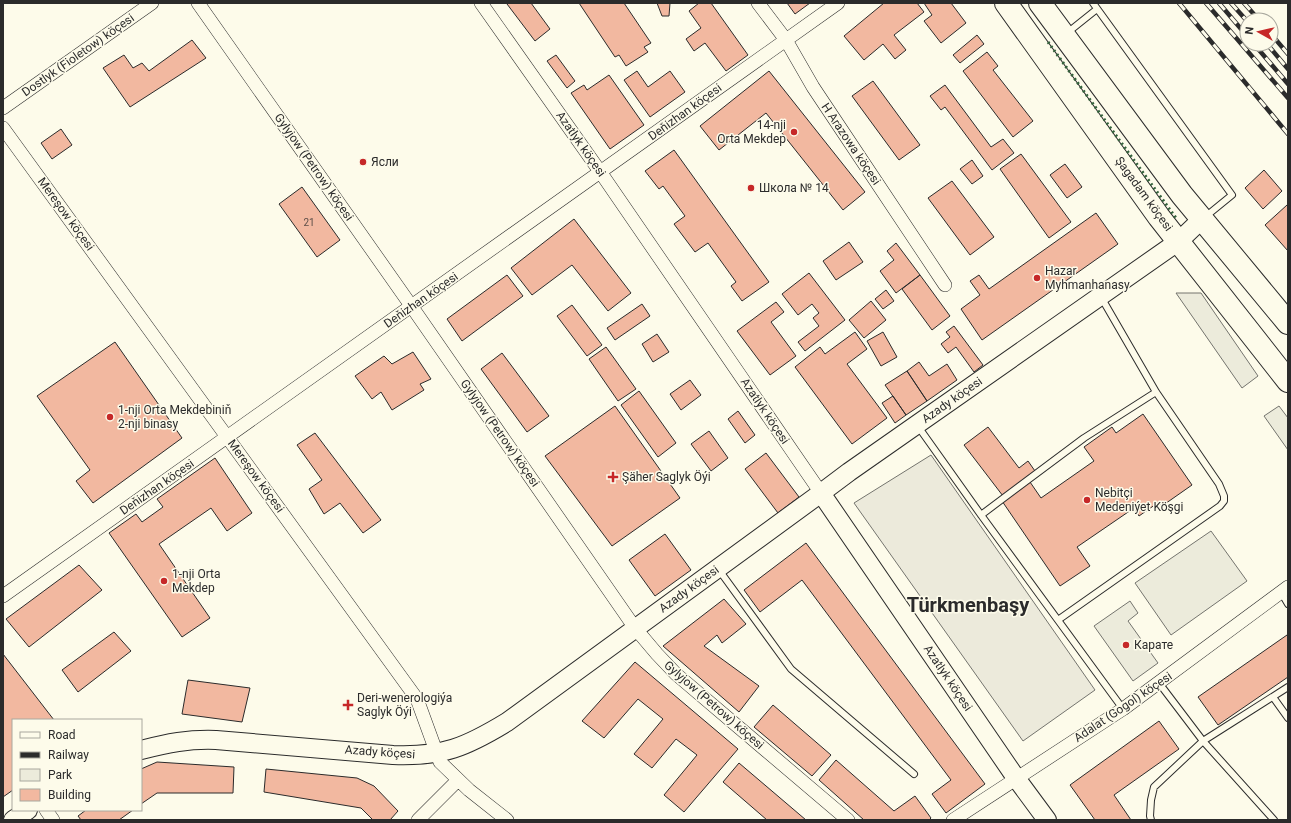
<svg xmlns="http://www.w3.org/2000/svg" width="1291" height="823" viewBox="0 0 1291 823" font-family="Roboto,sans-serif">
<rect width="100%" height="100%" fill="#fdfbea"/>
<path fill="#ecebdb" stroke="#74746e" d="M 1176,293 L 1201,293 L 1258,376 L 1242,388 Z
M 1279,406 L 1288,418 L 1288,450 L 1264,416 Z
M 1211,531 L 1247,581 L 1171,635 L 1135,583 Z
M 1130,601 L 1138,613 L 1128,621 L 1158,663 L 1133,681 L 1094,626 Z"/>
<path fill="#eceadb" stroke="#74746e" d="M 931,455 L 1095,690 L 1023,741 L 854,503 Z"/>
<path fill="#f2b8a0" stroke="#2b2b2b" d="M 509,3 L 531,3 L 550,29 L 535,41 L 507,4 Z
M 579,3 L 624,3 L 651,43 L 644,47 L 648,52 L 626,66 L 619,55 L 615,57 Z
M 657,3 L 670,3 L 669,16 L 662,16 Z
M 699,3 L 711,3 L 748,55 L 726,71 L 705,43 L 694,51 L 686,39 L 701,28 L 689,11 Z
M 787,3 L 810,3 L 795,14 Z
M 884,3 L 917,3 L 924,12 L 894,35 L 906,50 L 895,59 L 883,44 L 864,60 L 844,36 Z
M 924,3 L 951,3 L 966,23 L 941,43 L 924,21 L 932,15 Z
M 977,35 L 984,44 L 960,63 L 953,55 Z
M 192,40 L 206,58 L 130,107 L 103,68 L 124,55 L 133,68 L 142,63 L 149,71 Z
M 987,52 L 998,66 L 993,70 L 1033,121 L 1013,137 L 963,71 Z
M 556,55 L 575,81 L 567,88 L 547,61 Z
M 637,71 L 648,87 L 670,71 L 685,92 L 650,117 L 624,80 Z
M 769,71 L 865,192 L 843,210 L 766,113 L 719,150 L 700,126 Z
M 609,75 L 644,125 L 610,149 L 571,93 L 584,85 L 587,90 Z
M 873,81 L 920,145 L 899,160 L 852,96 Z
M 945,85 L 991,147 L 1003,139 L 1014,153 L 992,170 L 945,107 L 941,110 L 930,96 Z
M 61,129 L 72,145 L 52,159 L 41,143 Z
M 674,150 L 769,282 L 742,301 L 731,286 L 736,282 L 708,243 L 695,252 L 674,224 L 685,216 L 663,186 L 659,189 L 645,171 Z
M 1021,154 L 1071,222 L 1049,238 L 1000,169 Z
M 972,160 L 983,176 L 972,184 L 960,169 Z
M 1065,164 L 1082,187 L 1067,198 L 1050,175 Z
M 1264,170 L 1282,191 L 1263,209 L 1245,188 Z
M 952,181 L 994,237 L 970,255 L 928,198 Z
M 302,187 L 340,240 L 317,257 L 279,204 Z
M 1287,205 L 1288,206 L 1288,251 L 1265,225 Z
M 1096,213 L 1118,244 L 982,340 L 961,309 L 980,295 L 970,281 L 979,275 L 989,289 Z
M 574,219 L 631,293 L 608,311 L 572,265 L 532,295 L 511,268 Z
M 849,242 L 863,262 L 836,280 L 823,261 Z
M 896,243 L 920,275 L 896,293 L 880,271 L 894,260 L 887,251 Z
M 809,273 L 845,320 L 805,351 L 798,342 L 819,326 L 813,318 L 819,313 L 812,304 L 798,315 L 782,294 Z
M 507,275 L 523,296 L 462,341 L 447,319 Z
M 920,275 L 950,316 L 932,330 L 902,289 Z
M 886,290 L 894,301 L 883,309 L 875,299 Z
M 871,301 L 886,320 L 864,338 L 849,320 Z
M 776,302 L 784,312 L 771,322 L 796,356 L 770,375 L 737,331 Z
M 642,304 L 650,316 L 615,340 L 607,328 Z
M 572,305 L 602,345 L 587,356 L 557,316 Z
M 954,326 L 983,365 L 974,372 L 956,347 L 948,353 L 941,344 L 950,337 L 946,332 Z
M 855,332 L 867,349 L 847,364 L 887,418 L 852,444 L 795,367 L 820,347 L 825,354 Z
M 883,332 L 897,357 L 881,366 L 867,341 Z
M 657,334 L 669,352 L 653,362 L 642,344 Z
M 115,342 L 182,438 L 93,503 L 76,481 L 90,470 L 37,396 Z
M 606,347 L 636,389 L 618,401 L 589,359 Z
M 413,352 L 431,379 L 420,384 L 424,390 L 392,410 L 381,392 L 372,399 L 355,376 L 384,356 L 392,364 Z
M 502,353 L 549,416 L 527,432 L 481,369 Z
M 919,362 L 929,376 L 947,364 L 957,380 L 927,401 L 907,371 Z
M 907,371 L 927,401 L 906,415 L 885,385 Z
M 690,380 L 701,395 L 681,410 L 670,394 Z
M 639,391 L 676,443 L 658,457 L 621,405 Z
M 893,396 L 906,415 L 895,423 L 882,403 Z
M 615,406 L 680,498 L 612,546 L 545,456 Z
M 738,411 L 755,435 L 745,443 L 728,419 Z
M 1143,414 L 1192,485 L 1162,506 L 1159,502 L 1139,516 L 1134,508 L 1077,547 L 1090,566 L 1060,586 L 1002,501 L 1030,482 L 1041,498 L 1094,461 L 1084,447 L 1112,427 L 1116,433 Z
M 988,427 L 1019,468 L 1028,461 L 1035,471 L 1003,496 L 964,445 Z
M 709,431 L 728,458 L 711,471 L 691,444 Z
M 315,433 L 381,520 L 363,533 L 340,503 L 324,514 L 309,489 L 322,480 L 297,445 Z
M 766,453 L 799,497 L 778,513 L 745,469 Z
M 215,458 L 252,513 L 227,531 L 211,508 L 159,544 L 210,618 L 182,637 L 109,533 L 136,514 L 142,522 L 163,507 L 157,499 Z
M 665,534 L 691,570 L 655,596 L 629,560 Z
M 806,543 L 985,784 L 946,813 L 932,794 L 951,780 L 802,580 L 760,612 L 744,590 Z
M 79,565 L 102,590 L 29,647 L 6,619 Z
M 724,599 L 746,624 L 722,643 L 717,635 L 704,646 L 759,686 L 739,712 L 663,646 Z
M 114,632 L 131,651 L 78,692 L 62,670 Z
M 1287,635 L 1288,637 L 1288,677 L 1218,725 L 1198,697 Z
M 3,654 L 54,720 L 13,720 L 13,790 L 3,797 Z
M 635,662 L 738,749 L 684,812 L 664,795 L 697,755 L 676,739 L 652,768 L 634,754 L 663,719 L 638,699 L 604,738 L 582,721 Z
M 188,680 L 250,688 L 242,722 L 182,714 Z
M 773,705 L 831,755 L 812,776 L 754,727 Z
M 1159,721 L 1179,749 L 1114,795 L 1131,820 L 1095,820 L 1070,785 Z
M 836,760 L 894,811 L 915,796 L 931,818 L 929,820 L 864,820 L 819,780 Z
M 157,762 L 234,767 L 233,793 L 157,793 L 141,804 L 141,769 Z
M 739,763 L 806,820 L 767,820 L 723,782 Z
M 266,769 L 357,778 L 374,786 L 398,811 L 390,820 L 373,820 L 361,808 L 264,792 Z
M 86,810 L 133,810 L 119,820 L 81,820 L 78,816 Z"/>
<g fill="none" stroke-linecap="round" stroke-linejoin="round">
<g stroke="#2b2b2b" stroke-width="8">
<path id="lane" d="M 1093,3 L 1232,195 L 1205,217
M 1067,33 L 1097,9
M 917,425 L 981,515 L 1123,709
M 981,515 L 1084,438 L 1156,392
M 719,570 L 791,669 L 914,774
M 1281,592 L 1288,604
M 1058,620 L 1220,506 L 1224,501 L 1224,496 L 1219,484 L 1156,392 L 1101,297
M 1159,683 L 1203,741 L 1274,820
M 1273,697 L 1288,718
M 1151,820 L 1150,816 L 1151,800 L 1154,787 L 1203,741 L 1288,687"/>
</g>
<g stroke="#2b2b2b" stroke-width="14">
<path id="street" d="M 198,3 L 412,307 L 635,628 L 657,654 L 676,674 L 848,820
M 481,3 L 601,173 L 821,493
M 758,3 L 786,40 L 813,87 L 945,285
M 3,108 L 152,3
M 3,128 L 417,699 L 440,762 L 469,790 L 507,820
M 3,596 L 838,3
M 46,810 L 53,820
M 418,820 L 458,780
M 953,820 L 1123,709 L 1288,587"/>
</g>
<g stroke="#2b2b2b" stroke-width="20">
<path id="secondary" d="M 821,493 L 1016,778 L 1047,820
M 141,750 C 168,743 188,739 216,740 L 393,755 C 443,757 466,747 507,722 L 821,493 L 849,472 L 1179,241 L 1202,219
M 13,820 L 28,810"/>
</g>
<g stroke="#2b2b2b" stroke-width="24">
<path id="highway" d="M 1006,3 L 1159,217 L 1288,381
M 1040,3 L 1182,195 L 1288,323"/>
</g>
<use href="#lane" stroke="#fdfbea" stroke-width="6"/>
<use href="#street" stroke="#fdfbea" stroke-width="13"/>
<use href="#secondary" stroke="#fdfbea" stroke-width="18"/>
<use href="#highway" stroke="#fdfbea" stroke-width="22"/>
<g stroke="#2b2b2b" stroke-width="4.5">
<path id="rail" d="M 1179,3 L 1288,134
M 1206,3 L 1288,98
M 1219,3 L 1247,36
M 1231,3 L 1247,21
M 1244,3 L 1259,20
M 1271,34 L 1288,54
M 1254,44 L 1288,84
M 1267,44 L 1288,69"/>
</g>
<use href="#rail" stroke="#fdfbea" stroke-width="3" stroke-dasharray="9" stroke-linecap="butt"/>
<path stroke="#34623c" stroke-width="3" stroke-dasharray="2 3" stroke-linecap="butt" d="M 1048,42 L 1176,218"/>
</g>
<g fill="#c62828" stroke="#fdfbea" stroke-width="1.5">
<circle cx="794" cy="132" r="4"/>
<circle cx="363" cy="162" r="4"/>
<circle cx="751" cy="188" r="4"/>
<circle cx="1037" cy="278" r="4"/>
<circle cx="110" cy="417" r="4"/>
<path d="M611 471h4v4h4v4h-4v4h-4v-4h-4v-4h4z"/>
<circle cx="1087" cy="500" r="4"/>
<circle cx="164" cy="581" r="4"/>
<circle cx="1126" cy="645" r="4"/>
<path d="M346 699h4v4h4v4h-4v4h-4v-4h-4v-4h4z"/>
</g>
<g text-anchor="middle" dominant-baseline="central" stroke-width="3" stroke-linejoin="round" paint-order="stroke">
<g font-size="10" fill="#5d4e48">
<text x="309" y="222">21</text>
</g>
<g font-size="12" fill="#2b2b2b" stroke="#fdfbea">
<text transform="translate(78 55) rotate(-35)">Dostlyk (Fioletow) köçesi</text>
<text transform="translate(685 112) rotate(-36)">Deňizhan köçesi</text>
<text transform="translate(581 144) rotate(55)">Azatlyk köçesi</text>
<text transform="translate(851 144) rotate(56)">H Arazowa köçesi</text>
<text transform="translate(314 167) rotate(55)">Gylyjow (Petrow) köçesi</text>
<text transform="translate(1144 194) rotate(54)">Şagadam köçesi</text>
<text transform="translate(66 214) rotate(54)">Mereşow köçesi</text>
<text transform="translate(421 300) rotate(-35)">Deňizhan köçesi</text>
<text transform="translate(952 400) rotate(-35)">Azady köçesi</text>
<text transform="translate(765 411) rotate(56)">Azatlyk köçesi</text>
<text transform="translate(500 433) rotate(55)">Gylyjow (Petrow) köçesi</text>
<text transform="translate(256 476) rotate(54)">Mereşow köçesi</text>
<text transform="translate(157 487) rotate(-35)">Deňizhan köçesi</text>
<text transform="translate(689 589) rotate(-36)">Azady köçesi</text>
<text transform="translate(948 678) rotate(56)">Azatlyk köçesi</text>
<text transform="translate(714 705) rotate(41)">Gylyjow (Petrow) köçesi</text>
<text transform="translate(1123 707) rotate(-34)">Adalat (Gogol) köçesi</text>
<text transform="translate(380 752) rotate(4)">Azady köçesi</text>
</g>
<g font-size="12" fill="#2b2b2b" stroke="#fdfbea" text-anchor="start">
<text x="786" y="125" text-anchor="end">14-nji<tspan x="786" dy="14">Orta Mekdep</tspan></text>
<text x="371" y="162">Ясли</text>
<text x="759" y="188">Школа № 14</text>
<text x="1045" y="271">Hazar<tspan x="1045" dy="14">Myhmanhanasy</tspan></text>
<text x="118" y="410">1-nji Orta Mekdebiniň<tspan x="118" dy="14">2-nji binasy</tspan></text>
<text x="622" y="477">Şäher Saglyk Öýi</text>
<text x="1095" y="493">Nebitçi<tspan x="1095" dy="14">Medeniýet Köşgi</tspan></text>
<text x="172" y="574">1-nji Orta<tspan x="172" dy="14">Mekdep</tspan></text>
<text x="1134" y="645">Карате</text>
<text x="357" y="698">Deri-wenerologiýa<tspan x="357" dy="14">Saglyk Öýi</tspan></text>
</g>
<g font-size="20" font-weight="bold" fill="#2b2b2b" stroke="#fdfbea">
<text x="968" y="605">Türkmenbaşy</text>
</g>
</g>
<rect width="1291" height="823" fill="none" stroke="#2b2b2b" stroke-width="8"/>
<rect x="12" y="719" width="130" height="92" fill="#fdfbea" stroke="#a9a89e"/>
<rect x="20" y="732" width="20" height="6" fill="#fdfbea" stroke="#a9a89e"/>
<text x="48" y="739" font-size="12" fill="#2b2b2b">Road</text>
<rect x="20" y="752" width="20" height="6" fill="#2b2b2b" stroke="#a9a89e"/>
<text x="48" y="759" font-size="12" fill="#2b2b2b">Railway</text>
<rect x="20" y="769" width="20" height="12" fill="#ecebdb" stroke="#a9a89e"/>
<text x="48" y="779" font-size="12" fill="#2b2b2b">Park</text>
<rect x="20" y="789" width="20" height="12" fill="#f2b8a0" stroke="#a9a89e"/>
<text x="48" y="799" font-size="12" fill="#2b2b2b">Building</text>
<g transform="translate(1259 32) rotate(278)"><circle r="19" fill="#fdfbea" stroke="#a9a89e"/>
<path d="M0-3L7 15L0 10L-7 15Z" fill="#c62828"/>
<text y="-6" font-size="11" font-weight="bold" text-anchor="middle" fill="#2b2b2b">N</text>
</g>
</svg>
